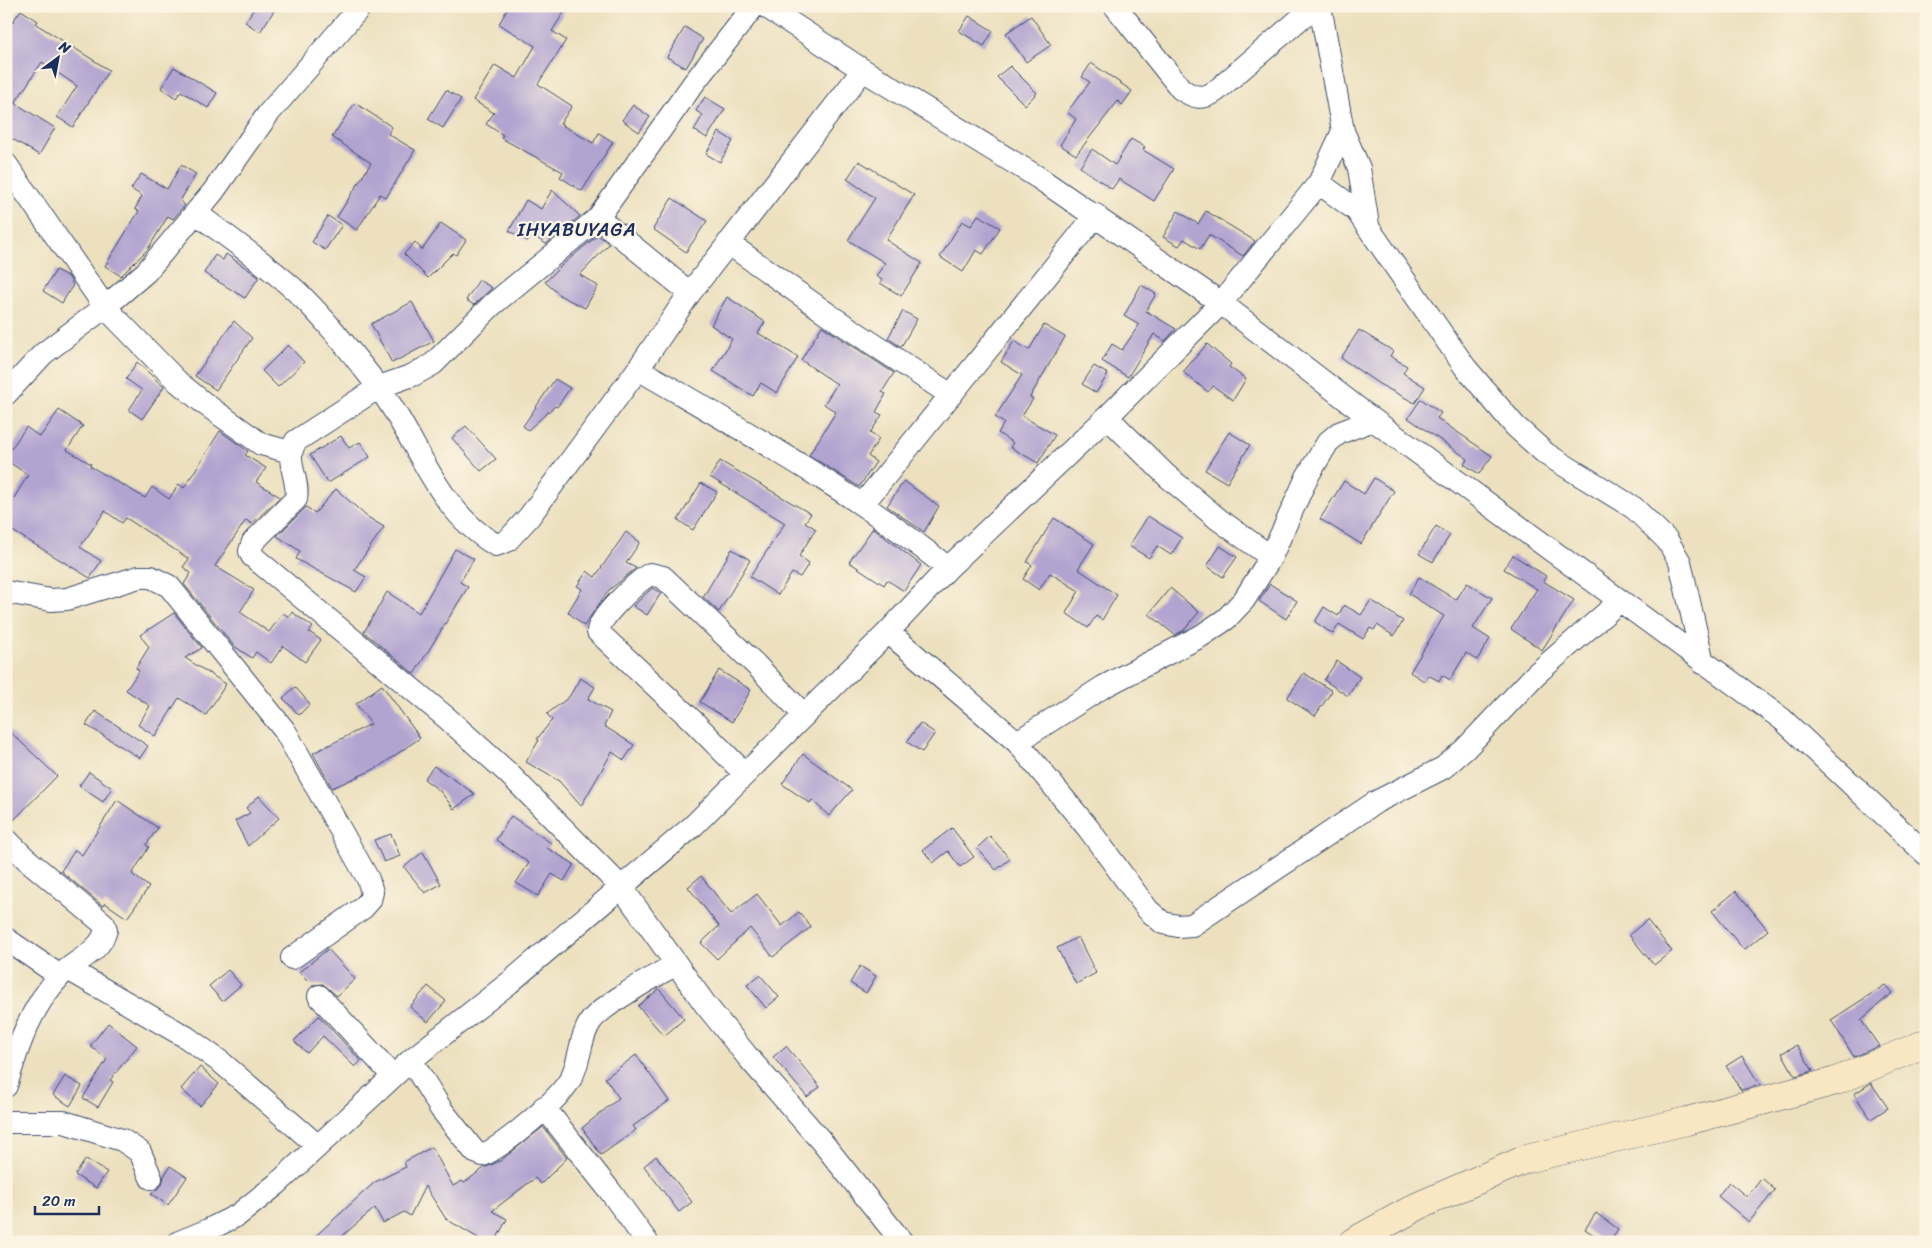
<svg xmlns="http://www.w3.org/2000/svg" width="1932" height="1248" viewBox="0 0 1932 1248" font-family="Sriracha,sans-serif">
<rect width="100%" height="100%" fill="#fcf5e5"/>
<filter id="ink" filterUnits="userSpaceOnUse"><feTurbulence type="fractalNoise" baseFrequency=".02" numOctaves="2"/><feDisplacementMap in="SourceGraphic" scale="10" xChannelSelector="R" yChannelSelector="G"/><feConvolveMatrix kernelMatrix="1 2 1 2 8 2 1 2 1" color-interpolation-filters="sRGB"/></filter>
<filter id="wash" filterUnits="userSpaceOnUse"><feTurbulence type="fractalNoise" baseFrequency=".0096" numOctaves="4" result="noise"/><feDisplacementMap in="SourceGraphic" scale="20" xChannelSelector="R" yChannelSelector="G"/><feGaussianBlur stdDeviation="1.12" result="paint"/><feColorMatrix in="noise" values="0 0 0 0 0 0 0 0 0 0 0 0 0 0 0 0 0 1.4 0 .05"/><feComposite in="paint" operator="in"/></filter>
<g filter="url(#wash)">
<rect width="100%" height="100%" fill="#ece0be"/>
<g id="blocks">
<path fill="#b2a4d0" d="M 256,6 L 277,6 L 260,32 L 245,22 Z
M 509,6 L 568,6 L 552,31 L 566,40 L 538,84 L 572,106 L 560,124 L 593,143 L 599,133 L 613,142 L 582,191 L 560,177 L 563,172 L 501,138 L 503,135 L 486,124 L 494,113 L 473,100 L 495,65 L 517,78 L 535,46 L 499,24 Z
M 21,10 L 38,21 L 36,24 L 109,70 L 73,127 L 57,117 L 77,86 L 42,62 L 15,103 L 55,128 L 39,155 L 6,135 L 6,31 Z
M 969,16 L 993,31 L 984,46 L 959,31 Z
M 1031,16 L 1051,45 L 1026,62 L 1006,33 Z
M 685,27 L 703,39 L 686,68 L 667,57 Z
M 1091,63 L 1132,91 L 1122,105 L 1118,101 L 1076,155 L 1060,145 L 1076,119 L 1067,112 L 1090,82 L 1082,77 Z
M 1010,66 L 1037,93 L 1025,105 L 997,77 Z
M 174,67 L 217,93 L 208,108 L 181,91 L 176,98 L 161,88 Z
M 446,90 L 461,99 L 443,128 L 428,119 Z
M 705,97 L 725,109 L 707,138 L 694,130 L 703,115 L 696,111 Z
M 355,103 L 392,127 L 388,134 L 415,150 L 386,198 L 380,194 L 357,230 L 337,217 L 371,163 L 332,137 Z
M 633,105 L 650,117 L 639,132 L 622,120 Z
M 719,132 L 733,141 L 720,162 L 706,154 Z
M 1131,139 L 1145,147 L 1143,150 L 1174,169 L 1154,201 L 1119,179 L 1112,189 L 1080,167 L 1092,149 L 1115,165 Z
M 859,161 L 914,195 L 886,240 L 922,263 L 901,296 L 880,283 L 882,280 L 876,276 L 885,263 L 848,240 L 875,198 L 847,179 Z
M 181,165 L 196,174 L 180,201 L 185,205 L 173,219 L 168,216 L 148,249 L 121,276 L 105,266 L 139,211 L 135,209 L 142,196 L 131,189 L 141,174 L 167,189 Z
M 552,190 L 580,216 L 546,244 L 532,235 L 528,241 L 509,231 L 526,200 L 541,209 Z
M 672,198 L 707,221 L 686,252 L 653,229 Z
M 1178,211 L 1198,224 L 1206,211 L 1255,241 L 1243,256 L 1209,235 L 1200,249 L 1184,239 L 1179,246 L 1163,237 Z
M 978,215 L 1000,228 L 983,254 L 976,250 L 963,272 L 940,257 L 962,221 L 971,226 Z
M 328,216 L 342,225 L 325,250 L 312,242 Z
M 441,223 L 466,240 L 456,255 L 453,253 L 428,278 L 404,254 L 415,242 L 422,250 Z
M 598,235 L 609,244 L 580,275 L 598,286 L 585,308 L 561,296 L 545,282 L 561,266 Z
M 226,254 L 259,277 L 245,298 L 204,273 L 215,255 L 223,260 Z
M 56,270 L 69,277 L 73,285 L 62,303 L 43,291 Z
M 479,280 L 492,288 L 474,305 L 466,300 Z
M 1141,285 L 1156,294 L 1146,311 L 1176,329 L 1165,341 L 1154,334 L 1128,377 L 1102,361 L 1112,344 L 1122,350 L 1139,325 L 1124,316 Z
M 727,297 L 765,322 L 758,333 L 798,357 L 777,393 L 761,383 L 753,396 L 713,371 L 732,339 L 711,325 Z
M 412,302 L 434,341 L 392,363 L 371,324 Z
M 903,311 L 917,319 L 901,347 L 888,338 Z
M 234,321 L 252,338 L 216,390 L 195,376 Z
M 1044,325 L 1065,337 L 1030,397 L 1033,399 L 1022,416 L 1055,435 L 1038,463 L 1010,447 L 1013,443 L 998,433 L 1004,423 L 995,417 L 1022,375 L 1001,362 L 1014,341 L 1029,350 Z
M 822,326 L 894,373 L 882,392 L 886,394 L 876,412 L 882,415 L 870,433 L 879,439 L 868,456 L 876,462 L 859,487 L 809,455 L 836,412 L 824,404 L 837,384 L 801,360 Z
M 1359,330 L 1393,351 L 1390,356 L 1407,366 L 1403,373 L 1425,387 L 1415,403 L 1379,384 L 1341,358 Z
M 1207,344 L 1231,364 L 1229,367 L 1246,379 L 1233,400 L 1213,386 L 1208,392 L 1183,372 Z
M 288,345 L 304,362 L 278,387 L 262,371 Z
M 137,362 L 164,387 L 142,419 L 129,410 L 142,390 L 126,379 Z
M 1094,366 L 1108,374 L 1096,393 L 1082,384 Z
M 555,379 L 570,388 L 557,407 L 555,406 L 528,430 L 523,426 Z
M 1421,399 L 1441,413 L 1437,418 L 1492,456 L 1479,474 L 1464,464 L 1468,459 L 1408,418 Z
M 59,410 L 83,426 L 67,450 L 91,464 L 90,466 L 145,498 L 152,487 L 169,499 L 179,484 L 184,488 L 220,431 L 248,451 L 245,455 L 266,468 L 256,482 L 280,497 L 252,524 L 246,520 L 215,566 L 254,590 L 240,612 L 269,632 L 283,613 L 289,617 L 292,612 L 313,627 L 309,632 L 321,640 L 305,662 L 283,646 L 271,663 L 256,652 L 252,658 L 234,646 L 184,584 L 191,573 L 183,567 L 189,559 L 126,518 L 122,523 L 105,511 L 80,547 L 101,561 L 90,578 L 6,527 L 6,511 L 28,475 L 6,460 L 6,456 L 26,427 L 40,437 Z
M 466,426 L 496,459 L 481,471 L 452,438 Z
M 1229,432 L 1250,445 L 1227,483 L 1205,470 Z
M 341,436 L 349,448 L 360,442 L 370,457 L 328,483 L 310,455 Z
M 720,461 L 811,514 L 805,522 L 816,529 L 799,556 L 809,563 L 800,577 L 792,573 L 778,595 L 750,577 L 785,523 L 710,477 Z
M 1374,478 L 1394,491 L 1361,544 L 1320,519 L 1344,481 L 1364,494 Z
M 904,481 L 939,506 L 924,532 L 887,506 Z
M 701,483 L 717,492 L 693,530 L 678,520 Z
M 336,489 L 366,516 L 384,527 L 354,570 L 366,577 L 356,592 L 296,559 L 300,551 L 277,536 L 306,507 L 315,513 Z
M 1148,516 L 1182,538 L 1171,555 L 1157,546 L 1149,558 L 1129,546 Z
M 1054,518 L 1094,544 L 1078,569 L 1117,595 L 1102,620 L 1096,616 L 1088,628 L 1066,613 L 1079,591 L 1050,573 L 1039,590 L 1023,579 L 1032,565 L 1027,562 Z
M 1436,526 L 1450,535 L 1433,562 L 1419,554 Z
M 873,528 L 921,565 L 904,591 L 887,580 L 884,585 L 849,562 Z
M 626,532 L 640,542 L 626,563 L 636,568 L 608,591 L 584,626 L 568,612 L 582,589 L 577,586 L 587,571 L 595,577 Z
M 1220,546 L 1237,557 L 1223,577 L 1207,566 Z
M 455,549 L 474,559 L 460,582 L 468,587 L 414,674 L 364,632 L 387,592 L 419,613 Z
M 732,549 L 750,560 L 719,612 L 703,597 Z
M 1513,555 L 1546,576 L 1543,581 L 1574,600 L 1542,650 L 1511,629 L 1537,589 L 1504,569 Z
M 1419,577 L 1456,600 L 1467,583 L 1492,598 L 1473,628 L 1490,639 L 1477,660 L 1466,653 L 1450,680 L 1442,675 L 1439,681 L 1428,675 L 1424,681 L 1410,672 L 1444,616 L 1409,594 Z
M 1270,584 L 1297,601 L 1286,619 L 1259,601 Z
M 652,588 L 661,593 L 647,615 L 633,606 Z
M 1170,588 L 1199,612 L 1184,630 L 1175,635 L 1149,614 Z
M 1371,600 L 1403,621 L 1394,636 L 1377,625 L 1374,630 L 1370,628 L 1363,639 L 1339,624 L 1333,634 L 1315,622 L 1324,607 L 1338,616 L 1344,605 L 1361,615 Z
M 174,613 L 202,648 L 185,658 L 226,684 L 206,715 L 179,698 L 155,736 L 138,725 L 150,706 L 126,690 L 139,671 L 136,668 L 149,647 L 140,635 Z
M 1337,661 L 1360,677 L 1348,696 L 1324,680 Z
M 719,670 L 751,690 L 732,722 L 700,702 Z
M 1304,673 L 1332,691 L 1315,716 L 1287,698 Z
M 580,678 L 595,687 L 588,699 L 611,712 L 604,726 L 634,745 L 624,760 L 612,752 L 581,806 L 559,781 L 526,762 L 539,740 L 537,739 L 552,720 L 547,714 L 569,697 Z
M 382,685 L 420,738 L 377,768 L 332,788 L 313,753 L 371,724 L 356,704 Z
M 295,687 L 310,704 L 299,715 L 283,698 Z
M 95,711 L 148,746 L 140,758 L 86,725 Z
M 920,723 L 935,733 L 922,752 L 907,742 Z
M 6,728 L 57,776 L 8,826 L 6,826 Z
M 803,754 L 852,790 L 829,816 L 812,800 L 810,803 L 782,784 Z
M 434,766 L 475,794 L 454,809 L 440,791 L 424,779 Z
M 89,772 L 112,788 L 103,802 L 79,786 Z
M 259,796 L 279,818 L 248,846 L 235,821 L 250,813 L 246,808 Z
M 117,800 L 158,828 L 146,845 L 149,847 L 132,874 L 149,887 L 127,918 L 105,903 L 103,906 L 61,871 L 75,850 L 82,855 Z
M 511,816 L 551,843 L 547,848 L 574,864 L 564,881 L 552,874 L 538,896 L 516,883 L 529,863 L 496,840 Z
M 952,828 L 974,857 L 960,867 L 948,851 L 933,863 L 923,850 Z
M 391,834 L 400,856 L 384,862 L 374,840 Z
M 990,836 L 1010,859 L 996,870 L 977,848 Z
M 423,852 L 441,884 L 425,893 L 404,867 Z
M 701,876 L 731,914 L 757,894 L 782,926 L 799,912 L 811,927 L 773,957 L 750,928 L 717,959 L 701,943 L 719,926 L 688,887 Z
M 1736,891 L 1768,930 L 1744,950 L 1712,911 Z
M 1647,920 L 1672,951 L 1654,965 L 1629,935 Z
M 1078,937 L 1096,973 L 1076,984 L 1057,948 Z
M 328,949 L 355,979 L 337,996 L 323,984 L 312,985 L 299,972 Z
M 860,966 L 876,976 L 866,993 L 850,983 Z
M 228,970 L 241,985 L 222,1001 L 209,986 Z
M 760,975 L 779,997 L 766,1008 L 747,985 Z
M 1885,985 L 1892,993 L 1861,1020 L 1879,1046 L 1854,1057 L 1831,1020 Z
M 428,986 L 446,1001 L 428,1022 L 410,1007 Z
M 659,989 L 684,1019 L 664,1036 L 638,1006 Z
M 319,1016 L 361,1061 L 355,1067 L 323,1036 L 307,1053 L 294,1041 Z
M 108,1023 L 137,1046 L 110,1080 L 113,1082 L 98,1107 L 83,1098 L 107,1059 L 90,1046 Z
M 1797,1045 L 1813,1071 L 1795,1076 L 1782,1053 Z
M 786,1046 L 820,1087 L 807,1097 L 773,1057 Z
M 636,1055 L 669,1101 L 633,1126 L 636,1130 L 601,1155 L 582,1128 L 619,1098 L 605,1078 Z
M 1742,1056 L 1760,1085 L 1741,1090 L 1726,1066 Z
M 200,1067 L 219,1084 L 200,1106 L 181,1089 Z
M 65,1076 L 82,1086 L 70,1106 L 53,1095 Z
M 1871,1083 L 1888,1108 L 1871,1119 L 1854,1094 Z
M 543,1127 L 567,1158 L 541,1184 L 535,1178 L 492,1211 L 507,1219 L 495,1242 L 485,1242 L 446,1219 L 425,1186 L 410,1216 L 404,1212 L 383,1223 L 375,1208 L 335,1242 L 309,1242 L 375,1182 L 406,1167 L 404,1162 L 432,1147 L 453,1186 L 462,1181 L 464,1183 L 484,1168 L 500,1161 Z
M 656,1156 L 692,1202 L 679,1212 L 644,1166 Z
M 86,1159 L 107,1172 L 96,1188 L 75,1175 Z
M 170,1166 L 187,1177 L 168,1205 L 151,1194 L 162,1185 L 164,1176 Z
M 1762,1178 L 1775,1190 L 1749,1222 L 1718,1196 L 1729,1182 L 1747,1197 Z
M 1596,1213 L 1618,1229 L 1609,1242 L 1604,1242 L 1585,1229 Z"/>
</g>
</g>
<g filter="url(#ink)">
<use href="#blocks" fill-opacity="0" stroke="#3a4a6c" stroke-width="1"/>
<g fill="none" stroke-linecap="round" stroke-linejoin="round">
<g stroke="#3a4a6c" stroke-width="24">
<path id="street" d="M 754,6 L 693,84 L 598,218 L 492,305 L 433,364 L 413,375 L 379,387 L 296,441 C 283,459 300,479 296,499 L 253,542 L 250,551 L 252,556 L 448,719 L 507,772 L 622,888 L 705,1004 L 747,1056 L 822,1142 L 902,1242
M 765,6 L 863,70 L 1039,178 L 1221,303 L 1368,416 L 1782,719 L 1926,854
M 1115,6 L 1181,89 C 1194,98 1203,100 1216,91 L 1315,6
M 1343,131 L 1359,168 L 1368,225
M 6,164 L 105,307 L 178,382 L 205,404 L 261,444 L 290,452
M 1319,183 L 1356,210 L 1465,367 L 1515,426 L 1546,454 L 1634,508 L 1667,540 L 1680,562 L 1703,663
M 196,213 C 229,238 264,262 295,290 C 326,319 351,352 377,385 C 417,437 435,510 496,545 L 507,541 L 529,517 L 638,369 L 690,293 L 863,70
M 598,218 L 690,293
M 728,243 L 832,317 L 951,395
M 638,369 C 744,431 853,491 948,568
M 6,394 L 43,354 L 105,307 L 146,272 L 213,192 L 268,114 L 361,6
M 1107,417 L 1167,476 L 1218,519 L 1271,557
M 862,505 L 1096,215
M 6,592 L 51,600 L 67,599 L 139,577 L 151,577 L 169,586 L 285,731 L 368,879 L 372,892 L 370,900 L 363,908 L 292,958
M 888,632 L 1017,742 L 1088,828 L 1148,910 L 1163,923 L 1178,926 L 1192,925 L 1376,802 L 1443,768 L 1465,749 L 1536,674 L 1620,601
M 1017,742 L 1103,687 L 1201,636 L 1226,619 L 1244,600 L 1271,557 L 1307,477 L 1328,442 L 1339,433 L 1373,420
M 745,774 L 693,721 L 598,632 C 596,620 638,581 650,574 L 663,577 L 756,665 L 804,715
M 6,839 L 25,858 L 104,924 L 106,930 C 100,953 75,960 60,976 C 31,1007 18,1045 6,1086
M 6,939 L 60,976
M 68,969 L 186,1037 L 222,1063 L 318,1146
M 319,996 L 393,1076
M 411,1060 L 441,1109 L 475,1152 L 483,1155 C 505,1145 560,1099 571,1078 C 581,1060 579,1038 591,1021 C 603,1004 656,976 676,964
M 544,1107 L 610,1191 L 647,1242
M 6,1122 L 64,1122 L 122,1140 L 140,1152 L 151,1178
M 179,1242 L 206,1231 L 238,1215 L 277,1184 L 411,1060 L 509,983 L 694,825 L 888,632 L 948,568 L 1107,417 L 1221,303 L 1319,183 L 1343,131 L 1320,6"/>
</g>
<g stroke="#3a4a6c" stroke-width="29">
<path id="secondary" d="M 1353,1242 L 1418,1206 L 1526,1159 L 1687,1121 L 1836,1081 L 1926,1043"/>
</g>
<use href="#street" stroke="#fff" stroke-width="22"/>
<use href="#secondary" stroke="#f9e7c3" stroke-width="28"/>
</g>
</g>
<g text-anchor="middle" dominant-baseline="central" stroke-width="4.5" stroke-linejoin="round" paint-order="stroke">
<g font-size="19" letter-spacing="1" fill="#1b2f5e" stroke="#fcf5e5">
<text x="577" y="229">IHYABUYAGA</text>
</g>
</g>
<rect width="1932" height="1248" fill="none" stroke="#fcf5e5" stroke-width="25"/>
<g transform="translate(58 58) rotate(32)" stroke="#fcf5e5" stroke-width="4" paint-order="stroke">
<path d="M0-4L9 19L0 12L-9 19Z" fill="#1b2f5e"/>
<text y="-8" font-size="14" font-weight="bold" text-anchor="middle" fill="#1b2f5e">N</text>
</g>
<path d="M35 1206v8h64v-8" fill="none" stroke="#1b2f5e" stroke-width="2.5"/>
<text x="42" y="1206" font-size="15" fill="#1b2f5e" stroke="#fcf5e5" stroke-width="4" paint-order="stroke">20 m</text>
</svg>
